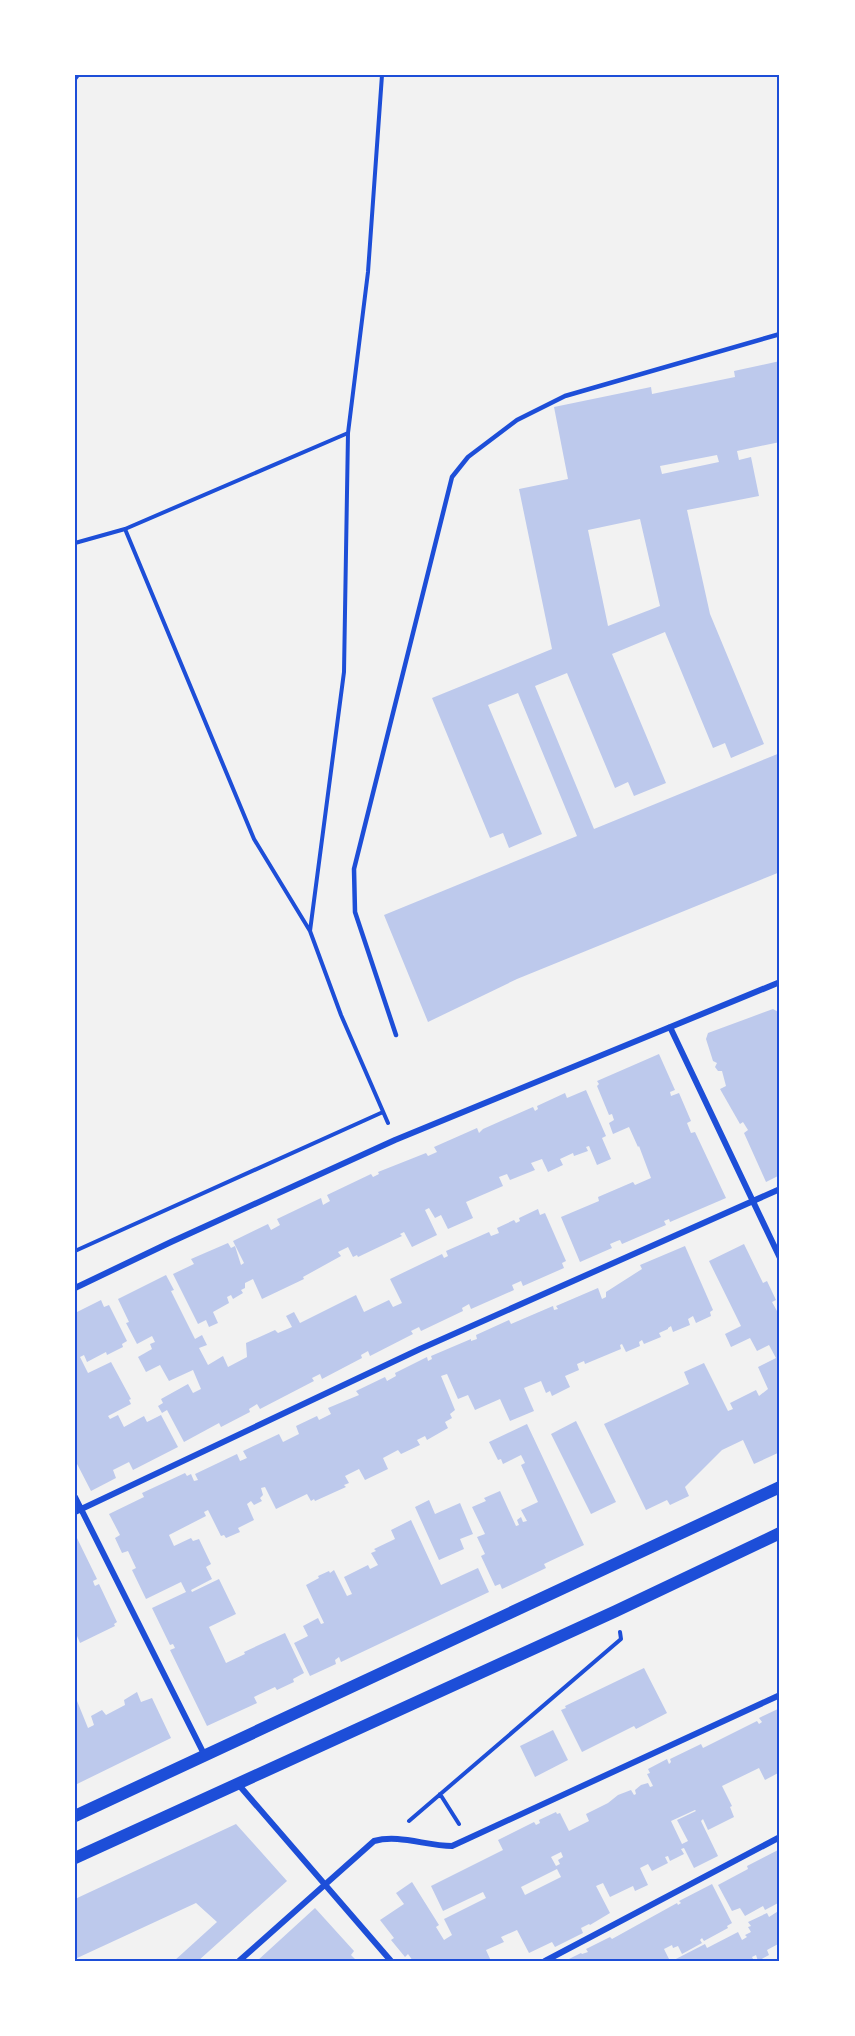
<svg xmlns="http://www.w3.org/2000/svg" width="855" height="2036" viewBox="0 0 855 2036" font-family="'Nunito Sans',sans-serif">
<rect width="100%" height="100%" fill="#f2f2f2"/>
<path fill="#bdc9ec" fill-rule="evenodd" d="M 780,361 L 780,442 L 737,451 L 739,460 L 751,457 L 759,496 L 687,510 L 710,614 L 764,744 L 731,758 L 725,743 L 713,748 L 665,632 L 612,654 L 666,783 L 634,796 L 628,782 L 615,788 L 567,673 L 535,686 L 594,829 L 780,753 L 780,872 L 517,979 L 428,1022 L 384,915 L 577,836 L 518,693 L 488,705 L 542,834 L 509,848 L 503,833 L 490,838 L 432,698 L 552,649 L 519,489 L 568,479 L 554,407 L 651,387 L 652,394 L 735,377 L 734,371 ZM 717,455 L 719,462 L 662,474 L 660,466 ZM 640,519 L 660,606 L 608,626 L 588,530 Z
M 773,1009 L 780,1013 L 780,1175 L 766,1182 L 744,1133 L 748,1130 L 743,1122 L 740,1124 L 720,1089 L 726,1086 L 722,1071 L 718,1071 L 715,1067 L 717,1063 L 713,1061 L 706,1039 L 708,1033 Z
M 659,1054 L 675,1090 L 670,1092 L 671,1096 L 679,1093 L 691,1121 L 687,1123 L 691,1133 L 695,1132 L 726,1198 L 670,1222 L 669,1219 L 664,1221 L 666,1225 L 622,1244 L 620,1240 L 617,1241 L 610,1244 L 612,1248 L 580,1262 L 561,1217 L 599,1201 L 598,1197 L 633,1182 L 635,1185 L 651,1178 L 639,1146 L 638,1147 L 629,1127 L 613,1134 L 609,1123 L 614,1120 L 612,1114 L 609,1115 L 597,1086 L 599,1084 L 597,1081 Z
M 586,1090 L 606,1136 L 602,1138 L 611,1159 L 597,1165 L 589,1146 L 586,1147 L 588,1151 L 574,1156 L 573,1153 L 560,1159 L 563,1165 L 548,1172 L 542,1159 L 531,1163 L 535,1170 L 510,1180 L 507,1174 L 499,1177 L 503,1186 L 466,1202 L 473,1218 L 448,1229 L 441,1215 L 435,1218 L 429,1208 L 425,1210 L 437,1235 L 412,1247 L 404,1232 L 400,1234 L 402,1236 L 358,1257 L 357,1255 L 353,1257 L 348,1247 L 338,1252 L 341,1256 L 303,1277 L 304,1279 L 262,1299 L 253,1279 L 245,1283 L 245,1288 L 241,1290 L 243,1293 L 233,1299 L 231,1295 L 227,1297 L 229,1303 L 213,1312 L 218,1323 L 209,1327 L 206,1320 L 198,1324 L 173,1274 L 194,1264 L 191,1259 L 228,1243 L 231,1248 L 235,1246 L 241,1265 L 244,1263 L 233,1241 L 268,1224 L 271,1230 L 280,1225 L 277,1219 L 321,1198 L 323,1205 L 330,1201 L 327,1195 L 371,1174 L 373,1177 L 379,1174 L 378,1172 L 426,1153 L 428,1156 L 437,1152 L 434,1147 L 477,1128 L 479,1133 L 483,1129 L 533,1107 L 535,1111 L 538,1109 L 537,1106 L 565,1093 L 567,1098 Z
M 538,1209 L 540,1215 L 545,1213 L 566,1261 L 562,1263 L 564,1268 L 523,1286 L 521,1281 L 512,1285 L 514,1290 L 471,1309 L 469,1304 L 462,1308 L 463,1311 L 421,1331 L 419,1327 L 411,1331 L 413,1334 L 370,1356 L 368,1351 L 361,1355 L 362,1358 L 322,1379 L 320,1374 L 312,1378 L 314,1381 L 260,1409 L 257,1404 L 249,1409 L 250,1412 L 221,1427 L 219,1423 L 184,1442 L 167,1410 L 162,1413 L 158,1406 L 163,1403 L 161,1399 L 188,1384 L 193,1393 L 201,1389 L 193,1370 L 169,1381 L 160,1365 L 146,1372 L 138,1357 L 152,1349 L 150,1344 L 155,1342 L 152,1336 L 137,1344 L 126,1323 L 129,1322 L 118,1299 L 166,1275 L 174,1290 L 171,1291 L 195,1339 L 202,1335 L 207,1345 L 199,1348 L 208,1365 L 223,1356 L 228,1367 L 247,1357 L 246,1343 L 275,1330 L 278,1333 L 292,1327 L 286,1316 L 294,1312 L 300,1323 L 356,1295 L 364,1312 L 389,1300 L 393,1307 L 402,1303 L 390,1279 L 442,1254 L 444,1258 L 448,1256 L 446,1251 L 489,1232 L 491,1236 L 499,1233 L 497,1228 L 514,1220 L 516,1223 L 520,1221 L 519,1218 Z
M 744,1244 L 763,1283 L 767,1281 L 776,1300 L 772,1302 L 777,1311 L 780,1310 L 780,1452 L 754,1464 L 743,1440 L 722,1450 L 685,1487 L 689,1496 L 670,1505 L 667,1500 L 646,1510 L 604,1424 L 689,1384 L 684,1372 L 704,1363 L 728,1411 L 733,1409 L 730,1403 L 756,1390 L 759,1396 L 768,1389 L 758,1367 L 776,1358 L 769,1345 L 757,1351 L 750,1338 L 731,1347 L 725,1334 L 741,1326 L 709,1261 Z
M 685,1246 L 713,1310 L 710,1312 L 711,1316 L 696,1323 L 693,1316 L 688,1319 L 690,1325 L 673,1332 L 671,1326 L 668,1328 L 668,1329 L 659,1333 L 661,1337 L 644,1344 L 642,1340 L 639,1342 L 640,1346 L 626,1352 L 622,1344 L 620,1345 L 621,1349 L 585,1364 L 584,1361 L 577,1364 L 579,1370 L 565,1376 L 570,1387 L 552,1396 L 550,1391 L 546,1393 L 541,1381 L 524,1388 L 534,1411 L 510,1421 L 500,1399 L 475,1410 L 468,1395 L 458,1399 L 447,1374 L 441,1376 L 455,1410 L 450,1414 L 452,1418 L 445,1422 L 448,1428 L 427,1440 L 425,1436 L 417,1440 L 420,1445 L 401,1454 L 398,1450 L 383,1458 L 388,1469 L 365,1480 L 359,1469 L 345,1476 L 349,1483 L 344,1485 L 346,1487 L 315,1501 L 314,1499 L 311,1501 L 307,1494 L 276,1509 L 265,1487 L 261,1488 L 263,1495 L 260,1498 L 262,1501 L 254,1505 L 251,1501 L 247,1504 L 254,1520 L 238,1528 L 240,1532 L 226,1538 L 224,1535 L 221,1536 L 208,1510 L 204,1512 L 206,1516 L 169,1535 L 174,1546 L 191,1538 L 193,1541 L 199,1539 L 211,1564 L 206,1567 L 212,1579 L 191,1590 L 192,1592 L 219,1579 L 236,1614 L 209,1627 L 226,1663 L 245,1654 L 244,1652 L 285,1633 L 304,1673 L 293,1679 L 294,1682 L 277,1690 L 275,1687 L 258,1695 L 254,1697 L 257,1703 L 207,1726 L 170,1650 L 175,1648 L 173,1644 L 170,1645 L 152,1608 L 186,1592 L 181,1582 L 146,1599 L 132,1570 L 136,1568 L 128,1551 L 122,1553 L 115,1538 L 120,1535 L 109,1514 L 144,1497 L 142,1493 L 185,1473 L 187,1476 L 191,1474 L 194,1481 L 198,1480 L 195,1474 L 237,1454 L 240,1461 L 247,1458 L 243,1451 L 279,1434 L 283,1442 L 299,1434 L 296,1426 L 317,1416 L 319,1420 L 331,1414 L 328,1408 L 359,1395 L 356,1391 L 385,1377 L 387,1381 L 396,1376 L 395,1373 L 427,1357 L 428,1361 L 432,1359 L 431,1356 L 471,1339 L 471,1341 L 477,1339 L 476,1335 L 509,1320 L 511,1324 L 553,1306 L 554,1310 L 558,1309 L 556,1306 L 598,1288 L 602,1299 L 606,1297 L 606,1292 L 642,1269 L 640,1265 Z
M 101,1300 L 104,1307 L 109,1305 L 127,1341 L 122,1344 L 123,1347 L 107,1355 L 106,1352 L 87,1362 L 84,1355 L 80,1357 L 88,1373 L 111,1362 L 131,1399 L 129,1400 L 131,1404 L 108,1416 L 110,1419 L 118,1415 L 124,1427 L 144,1416 L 147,1422 L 161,1415 L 178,1447 L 133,1470 L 129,1462 L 113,1470 L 116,1478 L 91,1491 L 75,1460 L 75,1313 Z
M 576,1421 L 616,1502 L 591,1514 L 551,1434 Z
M 527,1424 L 584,1545 L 544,1564 L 546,1568 L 502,1589 L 500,1584 L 495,1586 L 481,1556 L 485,1554 L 477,1537 L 485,1534 L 472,1507 L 486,1501 L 484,1498 L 500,1491 L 516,1526 L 519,1525 L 517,1520 L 521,1517 L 523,1522 L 527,1521 L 521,1510 L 538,1502 L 521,1465 L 525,1463 L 521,1455 L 503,1464 L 501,1459 L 498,1460 L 489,1442 Z
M 429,1500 L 435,1514 L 460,1503 L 473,1534 L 460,1539 L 464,1549 L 439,1560 L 415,1507 Z
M 411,1520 L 441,1585 L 478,1568 L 489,1592 L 341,1662 L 339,1657 L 335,1660 L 336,1664 L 310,1676 L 294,1643 L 308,1636 L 303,1626 L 318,1618 L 321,1624 L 324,1623 L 306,1585 L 319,1578 L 318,1576 L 329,1571 L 330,1573 L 334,1570 L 347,1596 L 352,1594 L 344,1577 L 368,1565 L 370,1569 L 378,1565 L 371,1553 L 376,1551 L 374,1549 L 395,1539 L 391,1530 Z
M 75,1534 L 97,1579 L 93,1581 L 94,1584 L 95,1586 L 99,1584 L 117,1622 L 114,1624 L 115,1626 L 80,1643 L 77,1636 L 75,1637 Z
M 644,1668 L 667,1713 L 636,1729 L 634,1726 L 582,1752 L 561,1710 L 566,1708 L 565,1706 Z
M 137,1692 L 141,1702 L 152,1698 L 171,1738 L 75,1785 L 75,1696 L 88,1728 L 94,1725 L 91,1716 L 102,1710 L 106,1715 L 125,1705 L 124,1700 Z
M 780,1708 L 780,1772 L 765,1780 L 759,1768 L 722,1786 L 732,1806 L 730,1807 L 734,1817 L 708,1830 L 703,1819 L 701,1821 L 718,1856 L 694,1868 L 684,1848 L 681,1849 L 684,1854 L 670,1861 L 668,1856 L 665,1857 L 668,1863 L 652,1871 L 648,1864 L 640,1868 L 648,1885 L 635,1891 L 633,1886 L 610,1897 L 603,1883 L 596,1886 L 610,1913 L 590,1925 L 589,1924 L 581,1928 L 583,1933 L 555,1947 L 552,1942 L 529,1953 L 517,1930 L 501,1937 L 504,1942 L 486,1950 L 491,1961 L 413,1961 L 408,1954 L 405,1957 L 391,1940 L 394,1938 L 380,1920 L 404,1904 L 396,1893 L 412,1882 L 439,1925 L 436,1927 L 444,1940 L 452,1935 L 444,1919 L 486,1898 L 483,1892 L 443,1911 L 431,1886 L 503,1850 L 498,1840 L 534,1822 L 536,1825 L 540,1823 L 539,1820 L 556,1812 L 557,1814 L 560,1813 L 569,1831 L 589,1821 L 586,1814 L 608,1803 L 618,1795 L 631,1790 L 634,1795 L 636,1794 L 635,1790 L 641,1785 L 648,1783 L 650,1787 L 653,1786 L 647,1774 L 650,1773 L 648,1769 L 667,1759 L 669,1764 L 671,1762 L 670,1759 L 701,1744 L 703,1748 L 757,1721 L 759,1724 L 762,1722 L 759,1718 ZM 695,1810 L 696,1811 L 677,1820 L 688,1841 L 682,1844 L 671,1821 ZM 561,1852 L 563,1857 L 558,1860 L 560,1864 L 556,1866 L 551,1857 ZM 557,1869 L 561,1877 L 525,1895 L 521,1887 Z
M 553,1730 L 568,1760 L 535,1777 L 520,1746 Z
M 236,1824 L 287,1881 L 198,1961 L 174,1961 L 217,1922 L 196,1903 L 75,1959 L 75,1899 Z
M 780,1849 L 780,1902 L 765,1910 L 763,1906 L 745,1916 L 740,1908 L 732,1911 L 718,1885 L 748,1869 L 747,1866 Z
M 712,1884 L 732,1923 L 727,1926 L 728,1928 L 704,1941 L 702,1938 L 700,1940 L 702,1943 L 682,1954 L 678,1946 L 673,1948 L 672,1945 L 664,1949 L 670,1961 L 565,1961 L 581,1953 L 582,1954 L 588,1952 L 586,1949 L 610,1937 L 612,1939 L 677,1903 L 678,1905 L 681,1903 L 679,1901 Z
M 315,1908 L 354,1951 L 351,1955 L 357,1961 L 257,1961 Z
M 780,1910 L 780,1943 L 767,1950 L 769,1955 L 758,1961 L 756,1955 L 752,1957 L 754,1961 L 672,1961 L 705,1944 L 707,1948 L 738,1932 L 742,1940 L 747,1937 L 745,1935 L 751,1932 L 748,1927 L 751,1926 L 748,1922 L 767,1913 L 769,1917 Z"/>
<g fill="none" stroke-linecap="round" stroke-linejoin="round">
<path stroke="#1d4ed8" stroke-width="4" d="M 382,75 L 368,272 L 348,433 L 344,672 L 310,931 L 341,1015 L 388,1123
M 75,79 L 78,75
M 125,529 L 254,839 L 310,931
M 75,543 L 125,529 L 348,433
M 75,1251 L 383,1112
M 440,1794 L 459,1824
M 409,1821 L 621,1639 L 620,1632"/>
<path stroke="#1d4ed8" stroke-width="4.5" d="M 396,1035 L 355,912 L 354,869 L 452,477 L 468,457 L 517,420 L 565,396 L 780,334"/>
<path stroke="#1d4ed8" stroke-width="6" d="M 670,1027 L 780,1258
M 75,1288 L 171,1242 L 395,1140 L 780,982
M 75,1497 L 205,1756
M 75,1512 L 420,1349 L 780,1189
M 238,1784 L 391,1961
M 239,1961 L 374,1841 C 399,1834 426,1846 452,1846 L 780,1695
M 545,1961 L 780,1837"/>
<path stroke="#1d4ed8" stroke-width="12" d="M 75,1816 L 780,1487
M 75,1858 L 616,1611 L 780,1533"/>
</g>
<rect width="855" height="2036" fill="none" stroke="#ffffff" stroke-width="153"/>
<rect x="76" y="76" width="702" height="1884" fill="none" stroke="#1d4ed8" stroke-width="2"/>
</svg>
